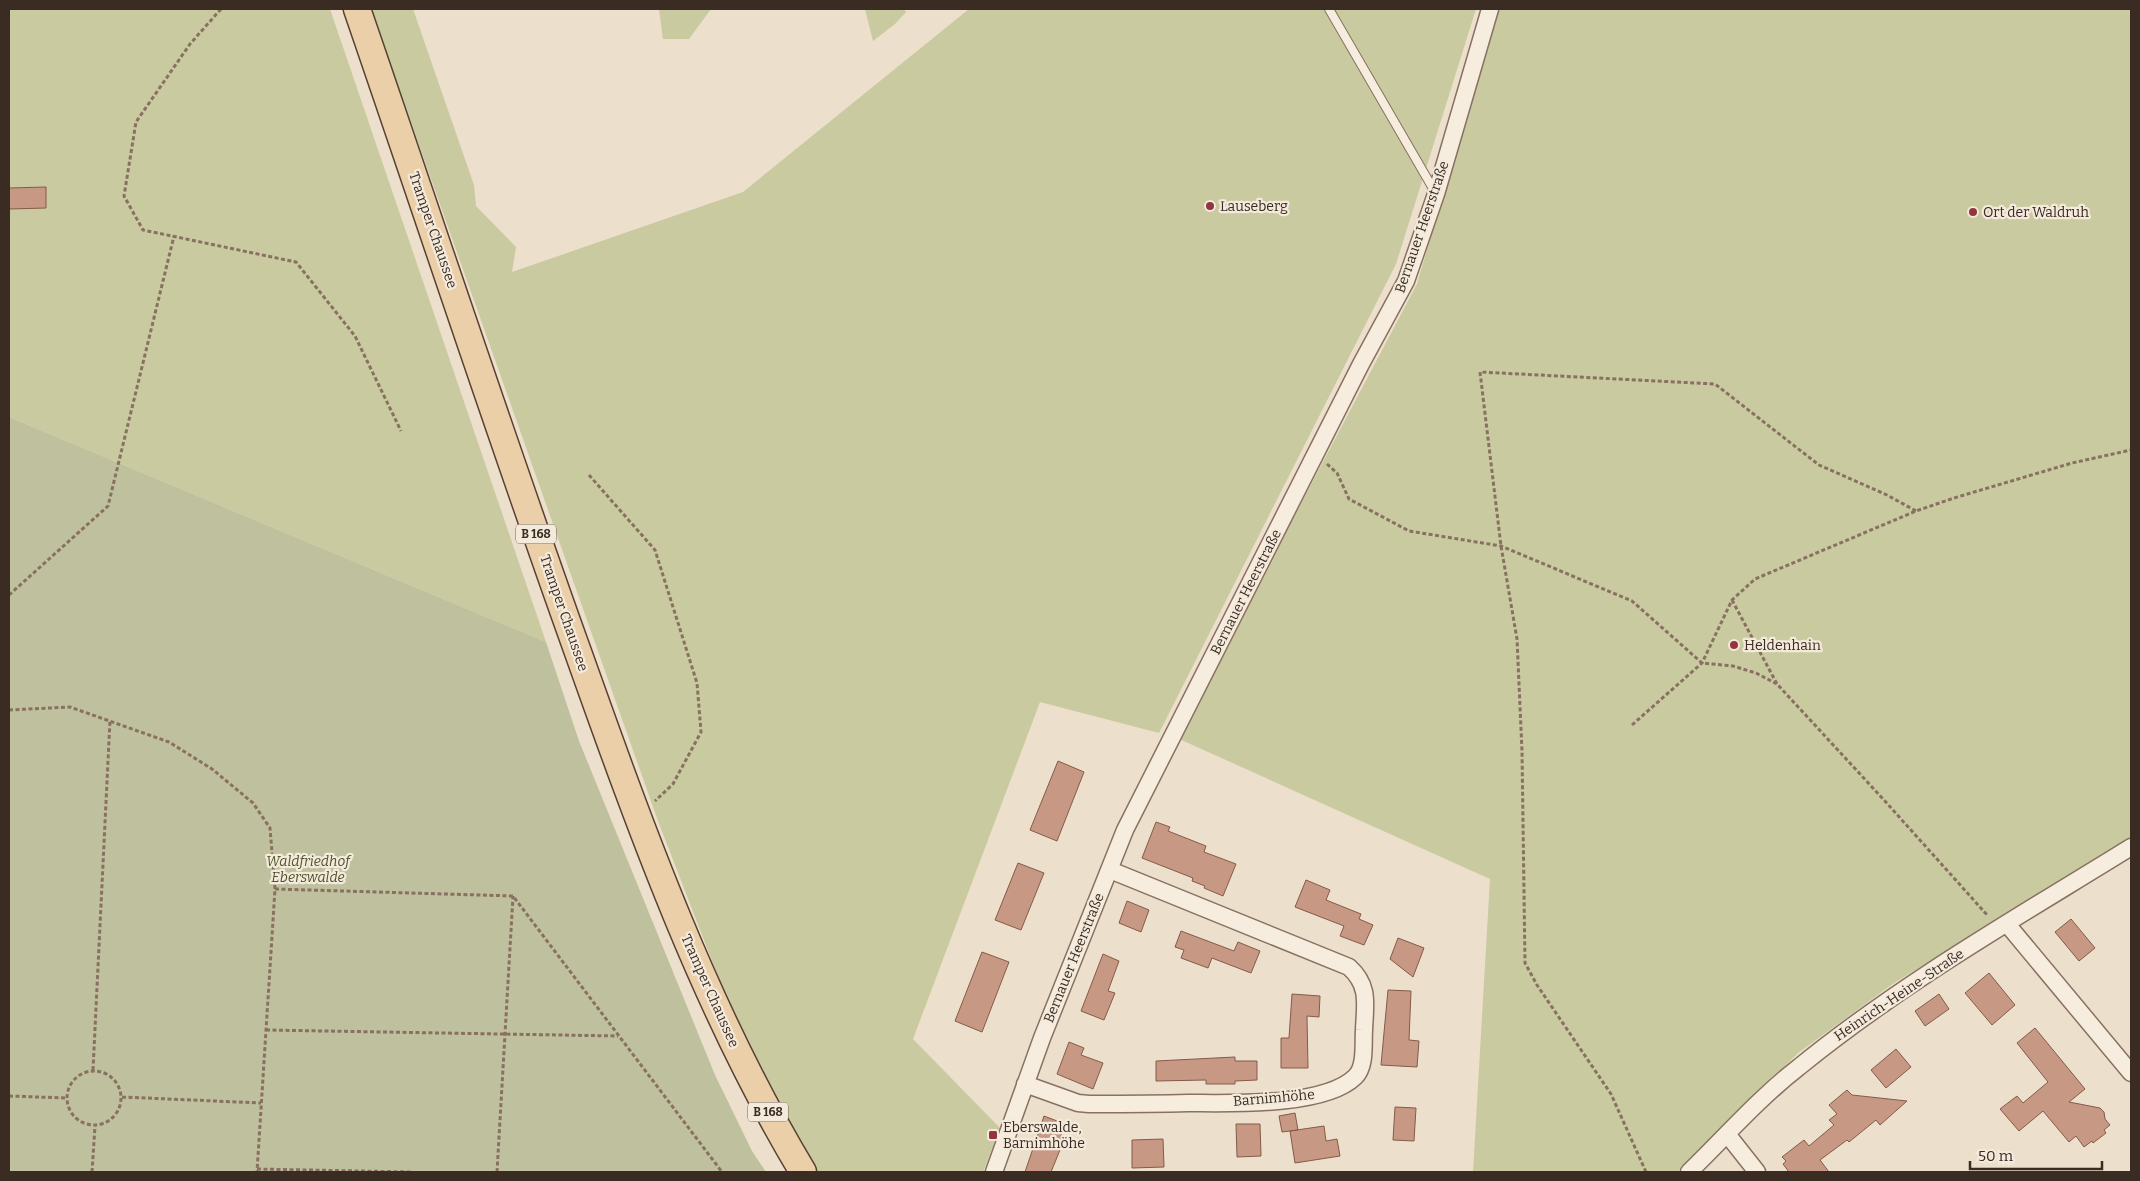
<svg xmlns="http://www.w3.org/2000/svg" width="2140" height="1181" viewBox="0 0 2140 1181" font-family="Bitter,serif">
<rect width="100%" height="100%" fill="#ecdfcb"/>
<path fill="#c9caa0" d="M 9,9 L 330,9 L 546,642 L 9,417 Z
M 371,9 L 413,9 L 474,185 L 476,206 L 516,247 L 512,272 L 743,192 L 969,9 L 1476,9 L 1396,264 L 1159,733 L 1040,702 L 913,1039 L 1000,1128 L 983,1172 L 815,1172 L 748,1054 L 658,821 Z
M 659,9 L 711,9 L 689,39 L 663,39 Z
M 865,9 L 904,9 L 906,12 L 895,24 L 873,41 Z
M 1497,9 L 2131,9 L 2131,839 L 1894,983 L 1798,1053 L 1678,1172 L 1473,1172 L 1490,879 L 1177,738 L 1417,284 Z"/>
<path fill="#bfc09e" d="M 9,417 L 546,642 L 579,741 L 715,1075 L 752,1151 L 766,1172 L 9,1172 Z"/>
<path fill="#c79985" stroke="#855a48" d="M 46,187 L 46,208 L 9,209 L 9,188 Z
M 1058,761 L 1084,772 L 1057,841 L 1030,830 Z
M 1156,822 L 1170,827 L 1168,831 L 1206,846 L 1204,852 L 1236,864 L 1223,896 L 1204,888 L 1205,886 L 1192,881 L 1193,878 L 1142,858 Z
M 1018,863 L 1044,873 L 1021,930 L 995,920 Z
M 1306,880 L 1330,890 L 1326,900 L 1361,914 L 1359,919 L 1373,925 L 1364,945 L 1340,936 L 1344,926 L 1295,907 Z
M 1127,901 L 1149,910 L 1141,932 L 1119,923 Z
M 2071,919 L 2095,948 L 2079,961 L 2055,932 Z
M 1181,931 L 1234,951 L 1238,942 L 1260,951 L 1251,973 L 1212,958 L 1208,968 L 1181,958 L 1184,950 L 1175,947 Z
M 1398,938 L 1424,948 L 1413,977 L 1390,959 Z
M 982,952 L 1009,962 L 982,1032 L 955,1021 Z
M 1103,954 L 1119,961 L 1108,991 L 1115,993 L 1104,1020 L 1081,1011 Z
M 1989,973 L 2015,1005 L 1992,1025 L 1965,993 Z
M 1388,990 L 1411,991 L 1409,1040 L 1419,1041 L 1417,1067 L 1381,1065 Z
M 1292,994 L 1320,996 L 1319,1017 L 1307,1016 L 1308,1068 L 1281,1068 L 1281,1038 L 1289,1038 Z
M 1939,994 L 1949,1009 L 1925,1026 L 1915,1011 Z
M 2035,1028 L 2085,1089 L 2069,1102 L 2100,1108 L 2104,1112 L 2105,1119 L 2110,1125 L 2104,1130 L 2106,1133 L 2093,1143 L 2092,1141 L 2084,1147 L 2076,1136 L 2069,1142 L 2043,1111 L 2019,1131 L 2000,1109 L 2017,1096 L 2023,1103 L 2048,1082 L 2017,1043 Z
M 1069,1042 L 1084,1048 L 1081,1055 L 1103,1063 L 1093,1089 L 1057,1074 Z
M 1896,1049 L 1911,1067 L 1886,1088 L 1871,1070 Z
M 1235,1057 L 1235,1061 L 1257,1061 L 1257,1080 L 1235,1081 L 1235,1084 L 1206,1084 L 1206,1080 L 1156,1081 L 1156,1061 Z
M 1847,1090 L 1852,1095 L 1907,1101 L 1880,1125 L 1876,1120 L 1849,1142 L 1847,1140 L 1820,1160 L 1829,1172 L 1789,1172 L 1783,1164 L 1786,1161 L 1782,1157 L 1804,1140 L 1809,1146 L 1834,1125 L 1829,1120 L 1837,1114 L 1829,1105 Z
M 1395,1107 L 1416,1108 L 1414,1141 L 1393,1140 Z
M 1295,1113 L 1298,1130 L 1282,1132 L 1279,1116 Z
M 1044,1116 L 1065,1124 L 1060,1139 L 1064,1140 L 1051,1172 L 1025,1172 Z
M 1236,1124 L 1260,1124 L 1261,1156 L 1237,1157 Z
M 1324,1126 L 1326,1141 L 1337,1139 L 1340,1156 L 1295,1163 L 1290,1131 Z
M 1163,1139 L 1164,1167 L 1132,1168 L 1132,1140 Z"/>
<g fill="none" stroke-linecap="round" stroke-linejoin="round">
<g stroke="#887161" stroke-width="10">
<path id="service" d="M 1329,9 L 1435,192"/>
</g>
<g stroke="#887161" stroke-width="19">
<path id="minor" d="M 2007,924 L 2131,1073
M 1025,1084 L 1078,1103 L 1089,1104 C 1122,1104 1155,1104 1188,1103 C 1230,1103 1324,1107 1355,1077 C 1366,1067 1363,1044 1364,1030 C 1365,1004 1370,986 1349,967 L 1110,870
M 1727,1134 L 1757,1172
M 994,1172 L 1042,1038 L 1125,830 L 1361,364 L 1406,281 L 1436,194 L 1490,9
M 1689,1172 C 1725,1137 1759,1098 1799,1067 C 1902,983 2018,917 2131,847"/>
</g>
<g stroke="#574034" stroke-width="29">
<path id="primary" d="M 357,9 C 431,224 502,441 579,655 C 642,832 706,1011 803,1172"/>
</g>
<path stroke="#887161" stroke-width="3" stroke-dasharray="4 2.5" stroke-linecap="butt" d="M 221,9 L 190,44 L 136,122 L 124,196 L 143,230 L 296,262 L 355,336 L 401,431
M 1327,464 L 1337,473 L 1349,499 L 1409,531 L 1501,546 L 1632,601 L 1702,663 L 1733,666 L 1756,673 L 1777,684
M 589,475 L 655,550 L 697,683 L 701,732 L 673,784 L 655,801
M 9,595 L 108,506 L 174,236
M 1732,600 L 1777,684 L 1884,800 L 1988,916
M 9,710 L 70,707 L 169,742 L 212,769 L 253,803 L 270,828 L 275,889 L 257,1172
M 1632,725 L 1702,663 L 1732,600 L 1755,579 L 1916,511 L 1954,498 L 2072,463 L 2131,450
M 275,889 L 513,896 L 722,1172
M 266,1030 L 618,1036
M 93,1070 L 110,720
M67 1098a27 27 0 1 1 54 0a27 27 0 1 1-54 0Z
M 9,1096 L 66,1098
M 122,1097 L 261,1103
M 257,1169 L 411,1172
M 92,1172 L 95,1126
M 497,1172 L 513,896
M 1646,1172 L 1611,1094 L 1537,985 L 1525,963 L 1522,751 L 1517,639 L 1501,546 L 1480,372 L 1715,384 L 1819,465 L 1887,495 L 1916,511"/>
<use href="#service" stroke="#f7eddf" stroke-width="8"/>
<use href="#minor" stroke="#f7eddf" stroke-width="16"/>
<use href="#primary" stroke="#ebcfa8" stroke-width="26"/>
</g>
<g fill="#933540" stroke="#f4eadb" stroke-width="2">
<circle cx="1210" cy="206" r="5"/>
<circle cx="1973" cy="212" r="5"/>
<circle cx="1734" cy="645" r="5"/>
<rect x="988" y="1130" width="10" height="10" rx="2.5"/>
</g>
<g text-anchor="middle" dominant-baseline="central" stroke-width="4.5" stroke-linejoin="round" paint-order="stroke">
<g fill="#f4eadb" stroke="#72645a" stroke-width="1">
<rect x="516" y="524.5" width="40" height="19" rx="4"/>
<rect x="748" y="1102.5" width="40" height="19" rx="4"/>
</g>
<g font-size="12" font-weight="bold" fill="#3a2b23">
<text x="536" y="534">B 168</text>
<text x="768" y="1112">B 168</text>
</g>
<g font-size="14" fill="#3a2b23" stroke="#f4eadb" text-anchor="start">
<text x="1220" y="206">Lauseberg</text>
<text x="1983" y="212">Ort der Waldruh</text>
<text x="1744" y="645">Heldenhain</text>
<text x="1003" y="1127">Eberswalde,<tspan x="1003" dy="16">Barnimhöhe</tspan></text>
</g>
<g font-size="14" fill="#3a2b23" stroke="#f4eadb">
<text transform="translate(1422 227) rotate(-71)">Bernauer Heerstraße</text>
<text transform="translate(433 230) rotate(71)">Tramper Chaussee</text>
<text transform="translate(1246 592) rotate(-63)">Bernauer Heerstraße</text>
<text transform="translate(564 613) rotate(71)">Tramper Chaussee</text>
<text transform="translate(1074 958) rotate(-68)">Bernauer Heerstraße</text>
<text transform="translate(710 991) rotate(66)">Tramper Chaussee</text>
<text transform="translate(1899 995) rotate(-34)">Heinrich-Heine-Straße</text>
<text transform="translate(1274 1098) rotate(-5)">Barnimhöhe</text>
</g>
<g font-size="14" font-style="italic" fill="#4f552b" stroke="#f4eadb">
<text x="308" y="861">Waldfriedhof<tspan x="308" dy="16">Eberswalde</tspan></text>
</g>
</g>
<rect width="2140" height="1181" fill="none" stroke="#3a2b23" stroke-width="20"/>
<path d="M1970 1161v8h132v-8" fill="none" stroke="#3a2b23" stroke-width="2.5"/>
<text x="1978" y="1161" font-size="15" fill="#3a2b23" stroke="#f4eadb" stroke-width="4" paint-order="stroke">50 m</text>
</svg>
